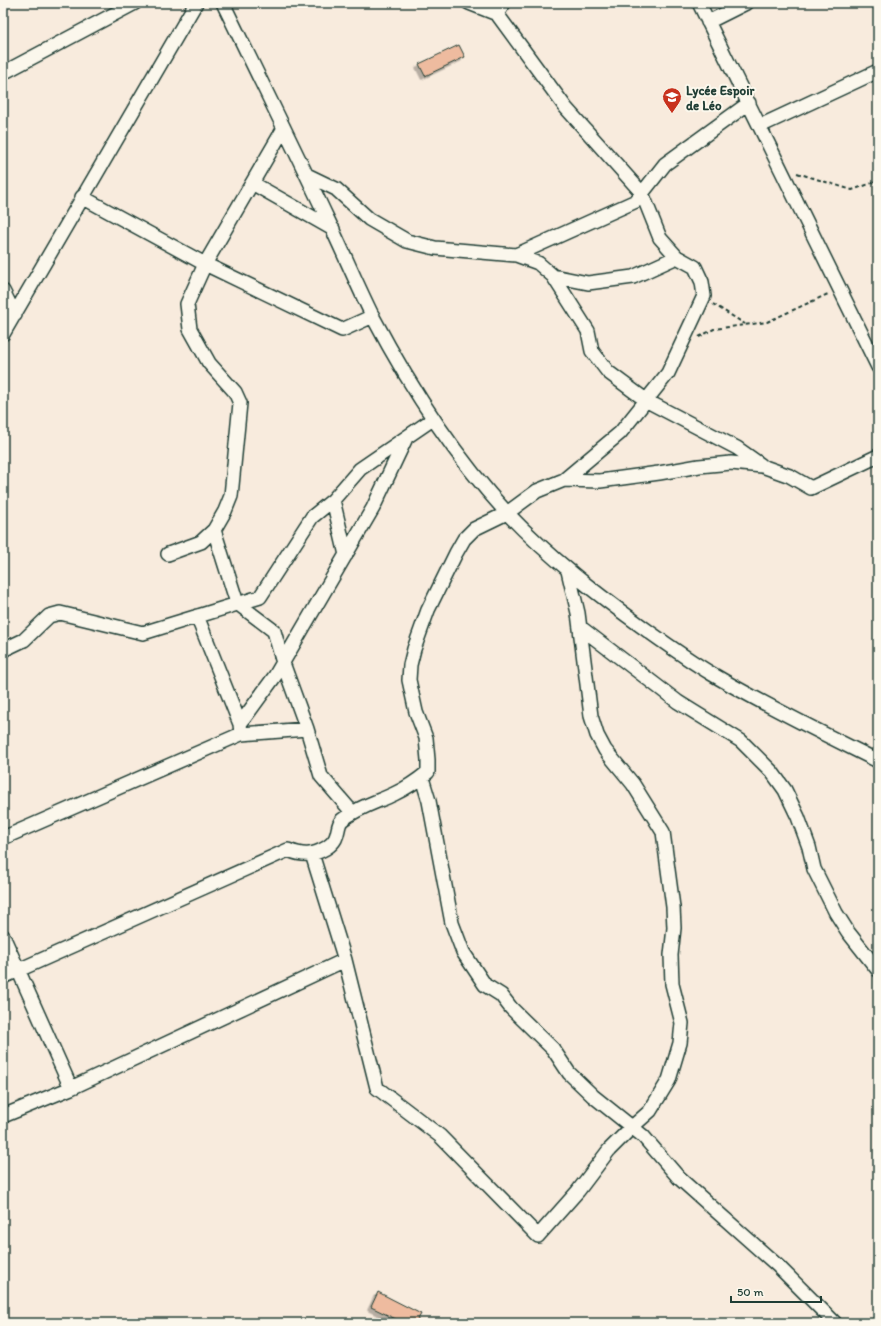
<svg xmlns="http://www.w3.org/2000/svg" width="881" height="1326" viewBox="0 0 881 1326" font-family="Itim,sans-serif">
<defs>
<filter id="shadow"><feDropShadow dx="-3.5" dy="3.5" stdDeviation="0" flood-color="#0004"/></filter>
</defs>
<rect width="100%" height="100%" fill="#f8ebdd"/>
<filter id="ink" filterUnits="userSpaceOnUse"><feTurbulence type="fractalNoise" baseFrequency=".025" numOctaves="2"/><feDisplacementMap in="SourceGraphic" scale="8" xChannelSelector="R" yChannelSelector="G"/><feConvolveMatrix kernelMatrix="1 2 1 2 8 2 1 2 1" color-interpolation-filters="sRGB"/></filter>
<g filter="url(#ink)">
<path fill="#eebb9f" stroke="#1f3d34" filter="url(#shadow)" d="M 459,45 L 465,57 L 425,76 L 419,64 Z
M 378,1292 L 421,1314 L 416,1323 L 404,1323 L 371,1307 Z"/>
<g fill="none" stroke-linecap="round" stroke-linejoin="round">
<g stroke="#1f3d34" stroke-width="16">
<path id="minor" d="M 223,3 C 258,75 293,146 327,218 C 343,251 357,285 373,317 C 410,387 454,456 508,514 C 550,558 598,595 648,631 C 669,646 690,661 712,674 C 766,706 822,733 878,761
M 469,3 L 497,14 L 566,108 L 642,193 L 660,238 L 677,257 L 695,267 L 702,282 L 704,296 L 668,373 L 620,433 L 564,480
M 699,3 L 878,367
M 497,14 L 504,3
M 708,22 L 746,3
M 3,73 L 135,3
M 760,126 L 878,71
M 307,175 L 336,189 L 369,219 L 407,241 L 435,248 L 516,255 L 636,201 L 665,164 L 749,103
M 252,183 L 333,229
M 82,197 L 205,264 L 342,330 L 373,316
M 516,255 L 538,263 L 553,276 L 588,331 L 592,351 L 608,372 L 647,401 L 737,448 L 761,465
M 553,276 L 588,283 L 633,277 L 677,257
M 3,291 L 15,315
M 3,334 L 196,3
M 333,500 L 346,555
M 214,530 L 237,603 L 274,631 L 283,663 L 307,729 L 321,776 L 352,812
M 168,554 L 201,542 L 214,530 L 225,511 L 231,496 L 240,403 L 235,392 L 209,363 L 190,329 L 187,304 L 205,264 L 284,128
M 197,616 L 240,724 L 241,734 L 307,729
M 580,627 L 678,702 L 741,741 L 772,772 L 785,790 L 798,817 L 809,847 L 814,869 L 836,913 L 848,932 L 878,970
M 3,650 L 24,640 L 49,616 L 60,613 L 143,633 L 260,597 L 312,517 L 333,500 L 360,469 L 433,419
M 240,724 L 275,676 L 373,508 L 406,438
M 422,778 L 429,801 L 452,923 L 463,952 L 485,985 L 501,995 L 511,1008 L 553,1049 L 569,1073 L 593,1096 L 643,1136 L 679,1178 L 778,1266 L 835,1323
M 3,838 L 241,734
M 312,854 L 345,960 L 377,1088 L 440,1136 L 538,1236 L 578,1191 L 609,1150 L 632,1127 L 650,1111 L 669,1080 L 680,1043 L 682,1023 L 672,984 L 671,955 L 674,928 L 673,907 L 663,832 L 633,784 L 605,750 L 597,735 L 591,716 L 578,613 L 568,571
M 3,936 L 71,1088
M 3,977 L 288,850 C 303,856 312,856 326,848 C 342,838 335,827 342,820 C 358,807 377,802 394,794 C 407,788 417,781 428,772 L 428,760 L 426,738 L 416,712 L 409,680 L 410,665 L 414,649 L 428,610 L 456,553 L 464,539 L 474,529 L 507,513 L 537,491 L 564,480 L 600,481 L 659,473 L 699,466 L 731,463 L 762,466 L 790,476 L 811,488 L 878,456
M 3,1116 L 71,1088 L 345,960"/>
</g>
<path stroke="#1f3d34" stroke-width="2" stroke-dasharray="4 3" stroke-linecap="butt" d="M 797,173 L 852,190 L 878,181
M 713,304 L 745,324
M 699,337 L 714,329 L 767,322 L 828,294"/>
<use href="#minor" stroke="#fbf7ec" stroke-width="13"/>
</g>
</g>
<defs>
<g id="school-pin" transform="scale(1)"><path d="M0 17L-7.5 6A9.5 9.5 0 1 1 7.5 6Z" fill="#c8321e" stroke="#fbf7ec"/><path d="M0-5L7-2L0 1L-7-2ZM-4 1L0 2.5L4 1V4Q0 6-4 4Z" fill="#fff"/></g>
</defs>
<g fill-rule="evenodd">
<use href="#school-pin" x="672" y="97"/>
</g>
<g text-anchor="middle" dominant-baseline="central" stroke-width="4" stroke-linejoin="round" paint-order="stroke">
<g font-size="13" font-weight="bold" fill="#1f3d34" stroke="#fbf7ec" text-anchor="start">
<text x="686" y="90">Lycée Espoir<tspan x="686" dy="15">de Léo</tspan></text>
</g>
</g>
<rect width="881" height="1326" fill="none" stroke="#fbf7ec" stroke-width="16"/>
<rect x="8" y="8" width="865" height="1310" fill="none" stroke="#1f3d34" stroke-width="1.5" filter="url(#ink)"/>
<path d="M731 1296v6h90v-6" fill="none" stroke="#1f3d34" stroke-width="2"/>
<text x="737" y="1296" font-size="12" fill="#1f3d34" stroke="#fbf7ec" stroke-width="3" paint-order="stroke">50 m</text>
</svg>
